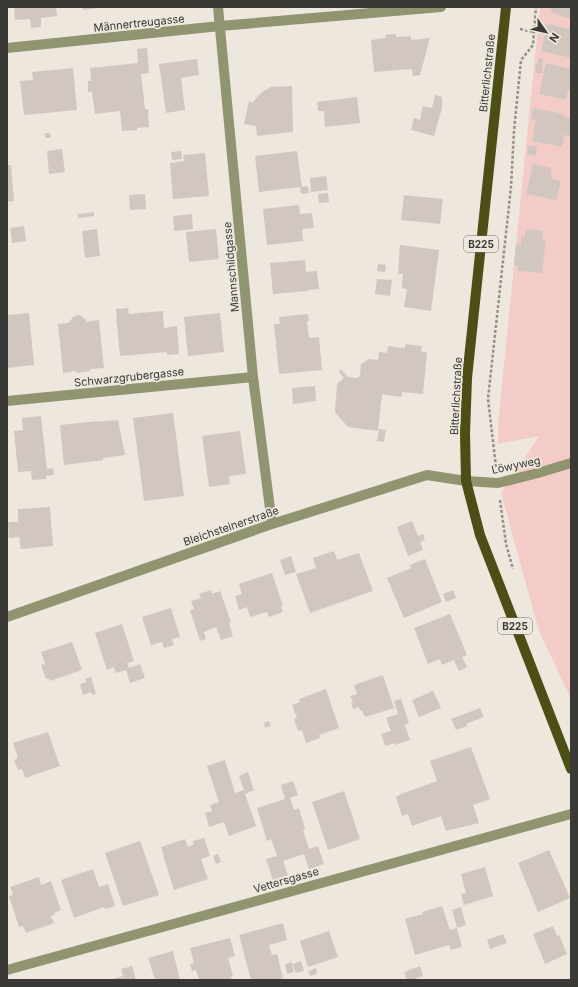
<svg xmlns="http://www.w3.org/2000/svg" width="578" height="987" viewBox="0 0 578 987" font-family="Inter,sans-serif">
<rect width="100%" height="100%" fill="#ede7dd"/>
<path fill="#f3ccc7" d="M 540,7 L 571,7 L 571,699 L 539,631 L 501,493 L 539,436 L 498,444 L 498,424 Z"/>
<path fill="#d2c7c0" d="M 14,7 L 56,7 L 57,16 L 41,18 L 41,27 L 31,28 L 30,19 L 15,20 Z
M 83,7 L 99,7 L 99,8 L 83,10 Z
M 552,7 L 571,7 L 571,19 L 550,12 Z
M 547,24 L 571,29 L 571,58 L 541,51 Z
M 396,34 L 396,37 L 411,36 L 411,40 L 430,38 L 420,75 L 413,76 L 412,69 L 374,72 L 371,40 L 386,38 L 385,35 Z
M 147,48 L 149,73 L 141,74 L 145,109 L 148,109 L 149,127 L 137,128 L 137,130 L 122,131 L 120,111 L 95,114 L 92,92 L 88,92 L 88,81 L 91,81 L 90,68 L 138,63 L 137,49 Z
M 539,58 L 543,59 L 542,73 L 536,73 L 536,64 L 537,64 Z
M 197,59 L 199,75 L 181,78 L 185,110 L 166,113 L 159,64 Z
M 546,63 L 571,69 L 571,88 L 570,88 L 570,90 L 568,90 L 566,100 L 539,94 Z
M 73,68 L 77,110 L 24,115 L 20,81 L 33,80 L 32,72 Z
M 292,86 L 293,132 L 257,136 L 256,126 L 244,124 L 249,101 L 252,103 L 262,92 L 271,87 Z
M 435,95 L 442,97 L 442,108 L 434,136 L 411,130 L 414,118 L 420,120 L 423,106 L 432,108 Z
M 357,97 L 360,123 L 325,127 L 324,111 L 318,111 L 317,102 Z
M 533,108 L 564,114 L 563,117 L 571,118 L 571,136 L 564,135 L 562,147 L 532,141 L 536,120 L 531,119 Z
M 45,133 L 50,133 L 51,138 L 45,138 Z
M 529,145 L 537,147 L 536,156 L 527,154 Z
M 62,149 L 65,172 L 49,174 L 47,151 Z
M 181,151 L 182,159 L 172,160 L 171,152 Z
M 297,151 L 302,187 L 308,186 L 309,193 L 301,194 L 300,187 L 259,192 L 255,156 Z
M 205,153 L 209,196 L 173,199 L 170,163 L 184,161 L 183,155 Z
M 533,164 L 552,168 L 551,175 L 553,179 L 561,181 L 556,200 L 526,194 Z
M 7,165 L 11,165 L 14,201 L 7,202 Z
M 326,176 L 328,190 L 311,192 L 310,178 Z
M 328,193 L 329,202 L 319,203 L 318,194 Z
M 145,194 L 146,209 L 130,210 L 129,195 Z
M 404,195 L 443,199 L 440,224 L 401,220 Z
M 299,205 L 300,214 L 312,213 L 314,228 L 302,229 L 303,241 L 267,245 L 263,209 Z
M 94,212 L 94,216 L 78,218 L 78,214 Z
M 192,214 L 193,229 L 174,231 L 173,216 Z
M 24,226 L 26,241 L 12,243 L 10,228 Z
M 97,229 L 100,256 L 85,258 L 82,231 Z
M 216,229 L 219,259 L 189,262 L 186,232 Z
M 525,229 L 543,231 L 542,239 L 546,239 L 542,273 L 518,271 L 518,266 L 514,265 L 516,244 L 521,245 L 521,236 L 525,237 Z
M 400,245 L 439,250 L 431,311 L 404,307 L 407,289 L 402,288 L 403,274 L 398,274 Z
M 305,260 L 306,272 L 317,271 L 319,289 L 308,290 L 308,291 L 273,294 L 270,263 Z
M 378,264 L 386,265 L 385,272 L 377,271 Z
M 377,279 L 392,280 L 390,296 L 375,294 Z
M 128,308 L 129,314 L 163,311 L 164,328 L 177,326 L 179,354 L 167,355 L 167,352 L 120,356 L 116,316 L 117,316 L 116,309 Z
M 29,313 L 34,365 L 7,368 L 7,315 Z
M 220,313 L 224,352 L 188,356 L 184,317 Z
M 308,314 L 309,321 L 307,321 L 309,338 L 319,337 L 322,370 L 279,374 L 274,324 L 280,324 L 279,317 Z
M 80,315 L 86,320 L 86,322 L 99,320 L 104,368 L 90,369 L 90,371 L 77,373 L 76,371 L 63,373 L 58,324 L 69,323 L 69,322 L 74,316 Z
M 405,344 L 422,346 L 421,350 L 422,352 L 427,352 L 423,394 L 402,392 L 401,397 L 382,394 L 378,431 L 348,427 L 335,412 L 337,384 L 344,378 L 339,372 L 341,369 L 348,377 L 357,378 L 360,376 L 361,364 L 369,359 L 378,360 L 379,352 L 387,353 L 388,346 L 405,348 Z
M 315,386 L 316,401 L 293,404 L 292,388 Z
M 173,413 L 184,496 L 144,501 L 133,418 Z
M 41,416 L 47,469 L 53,468 L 54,475 L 46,476 L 46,479 L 32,480 L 31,471 L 18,472 L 14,431 L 23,430 L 22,418 Z
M 118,420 L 125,455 L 103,458 L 103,460 L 64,465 L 60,425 L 99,421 L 99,422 Z
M 379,429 L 386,430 L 384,442 L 377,441 Z
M 240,431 L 246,474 L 229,476 L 230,484 L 209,487 L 202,436 Z
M 50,507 L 53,546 L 21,549 L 19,537 L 9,538 L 8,522 L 18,522 L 18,509 Z
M 412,521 L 418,536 L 423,534 L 425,540 L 420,542 L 423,550 L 408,556 L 397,527 Z
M 334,551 L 337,560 L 359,553 L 373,591 L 310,613 L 296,574 L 316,568 L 313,558 Z
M 291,556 L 296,572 L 285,575 L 280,560 Z
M 425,559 L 442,602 L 404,618 L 387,578 L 411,568 L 410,565 Z
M 272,573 L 283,606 L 281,607 L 283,612 L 269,617 L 267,612 L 250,617 L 247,607 L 239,610 L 235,596 L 242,594 L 239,584 Z
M 211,590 L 212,594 L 220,591 L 231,622 L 229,623 L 233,636 L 221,640 L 216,627 L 204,632 L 206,639 L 200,641 L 190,610 L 194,609 L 191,601 L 201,598 L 199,594 Z
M 453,590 L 456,598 L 446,602 L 443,594 Z
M 171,608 L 180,637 L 172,639 L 174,645 L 164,648 L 162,642 L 151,645 L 142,617 Z
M 450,614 L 467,655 L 442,665 L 440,659 L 428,664 L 414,628 Z
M 122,624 L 134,661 L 127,663 L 129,668 L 140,664 L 145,678 L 130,683 L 126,670 L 116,673 L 114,667 L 107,670 L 95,633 Z
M 72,642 L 82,670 L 50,681 L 49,678 L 46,679 L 41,665 L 45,664 L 41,652 Z
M 462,657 L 467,667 L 459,671 L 454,661 Z
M 383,675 L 394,708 L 365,717 L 362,710 L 360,711 L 359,707 L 353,709 L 351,703 L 353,703 L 350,696 L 357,694 L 354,685 Z
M 91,677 L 96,694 L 92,695 L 91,692 L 83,695 L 80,684 L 87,682 L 85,679 Z
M 326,689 L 339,728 L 319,735 L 320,738 L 306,743 L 302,730 L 298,731 L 294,719 L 297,718 L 292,705 L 300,702 L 299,699 Z
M 433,691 L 441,708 L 419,717 L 412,700 Z
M 401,699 L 409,723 L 405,725 L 410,740 L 395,745 L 395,743 L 385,746 L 381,734 L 391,731 L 386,718 L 398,714 L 394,701 Z
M 480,708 L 484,717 L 466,724 L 467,726 L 456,730 L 451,719 Z
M 269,721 L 271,726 L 265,728 L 264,723 Z
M 48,732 L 60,766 L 25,778 L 22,769 L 18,770 L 14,760 L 18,758 L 13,743 Z
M 471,747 L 490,799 L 473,805 L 479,823 L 446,831 L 441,816 L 412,826 L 408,814 L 402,816 L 396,797 L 401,794 L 437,781 L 430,761 Z
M 225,760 L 235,793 L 244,790 L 239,776 L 248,772 L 254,790 L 245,794 L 256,826 L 229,836 L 224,822 L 209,827 L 205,813 L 212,811 L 210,805 L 219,802 L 207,766 Z
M 293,781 L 298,795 L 290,798 L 294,810 L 299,808 L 305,829 L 303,830 L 309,849 L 318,846 L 324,864 L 309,869 L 304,854 L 283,861 L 288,875 L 273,880 L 266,859 L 277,856 L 271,839 L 267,841 L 257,808 L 285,799 L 281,785 Z
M 344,791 L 360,839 L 328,850 L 312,802 Z
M 204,838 L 210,856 L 201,859 L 208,879 L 174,890 L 163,855 L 164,855 L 161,847 L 185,839 L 188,847 L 194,844 L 193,841 Z
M 140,841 L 159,895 L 123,906 L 105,853 Z
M 549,850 L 570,898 L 538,912 L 518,863 Z
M 218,854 L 221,862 L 216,864 L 213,856 Z
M 485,867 L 493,896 L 464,905 L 461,894 L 466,893 L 461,874 Z
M 93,869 L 99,887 L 108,884 L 115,906 L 105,909 L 104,907 L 74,918 L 61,880 Z
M 39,877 L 41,885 L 51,881 L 61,910 L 54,913 L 55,915 L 51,916 L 54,923 L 26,933 L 23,926 L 19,927 L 9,896 L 13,895 L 10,887 Z
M 442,906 L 450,930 L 457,928 L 462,947 L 451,950 L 449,945 L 415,955 L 405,919 L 423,914 L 422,912 Z
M 461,907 L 466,925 L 457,928 L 452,910 Z
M 283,923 L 287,940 L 269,945 L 272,955 L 277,954 L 283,978 L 275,980 L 251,980 L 239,935 Z
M 553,926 L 557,936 L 559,935 L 567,954 L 545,964 L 533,934 Z
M 329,931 L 338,957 L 308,967 L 300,941 Z
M 503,934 L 507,943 L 490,949 L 487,940 Z
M 230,938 L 235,956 L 228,958 L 233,976 L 231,976 L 232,980 L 199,980 L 196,970 L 192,971 L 190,964 L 194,963 L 190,948 Z
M 173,951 L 180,980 L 155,980 L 148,958 Z
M 301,961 L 304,971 L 296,973 L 293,964 Z
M 292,962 L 294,972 L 287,974 L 285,964 Z
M 132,966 L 136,980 L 109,980 L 123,976 L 121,969 Z
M 420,966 L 423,976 L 412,980 L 407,980 L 404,972 Z
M 316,968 L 317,974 L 310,976 L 308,971 Z"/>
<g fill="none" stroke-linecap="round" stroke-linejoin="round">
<path stroke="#949089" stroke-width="2.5" stroke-dasharray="3 2" stroke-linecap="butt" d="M 520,29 L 534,32
M 496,467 L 488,399 L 511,187 L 514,131 L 521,60 L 533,45 L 536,7
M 500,500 L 506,544 L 513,569"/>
<path stroke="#919470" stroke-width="10" d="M 218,7 L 253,377 L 272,524
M 7,48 L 220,26 L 441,7
M 7,401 L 253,377
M 7,617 L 272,524 L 427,475 L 466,481 L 498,483 L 538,473 L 571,463
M 7,970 L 571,814"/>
<path stroke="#4c4e16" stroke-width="10" d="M 506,7 L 467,378 L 465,433 L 466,481 L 480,535 L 571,769"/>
</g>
<g text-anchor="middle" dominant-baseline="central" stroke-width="3.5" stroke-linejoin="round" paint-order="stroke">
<g fill="#ede7dd" stroke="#706d67" stroke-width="1">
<rect x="464" y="236" width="34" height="16" rx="3"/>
<rect x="498" y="618" width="34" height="16" rx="3"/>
</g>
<g font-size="10" font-weight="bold" fill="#3b3935">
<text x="481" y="244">B225</text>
<text x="515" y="626">B225</text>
</g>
<g font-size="11" fill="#3b3935" stroke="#ede7dd">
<text transform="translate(139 23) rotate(-6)">Männertreugasse</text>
<text transform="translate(487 73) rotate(-84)">Bitterlichstraße</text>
<text transform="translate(231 267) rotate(-95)">Mannschildgasse</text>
<text transform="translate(129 377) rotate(-6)">Schwarzgrubergasse</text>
<text transform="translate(456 396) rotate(-87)">Bitterlichstraße</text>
<text transform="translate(516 465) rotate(-12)">Löwyweg</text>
<text transform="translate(231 526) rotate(-19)">Bleichsteinerstraße</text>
<text transform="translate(286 880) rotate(-16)">Vettersgasse</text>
</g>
</g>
<rect width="578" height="987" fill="none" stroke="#3b3935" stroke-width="16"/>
<g transform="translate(546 32) rotate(124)" stroke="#ede7dd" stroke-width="3" paint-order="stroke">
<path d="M0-3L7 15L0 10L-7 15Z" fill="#3b3935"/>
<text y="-6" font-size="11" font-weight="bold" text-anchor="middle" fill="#3b3935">N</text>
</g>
</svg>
